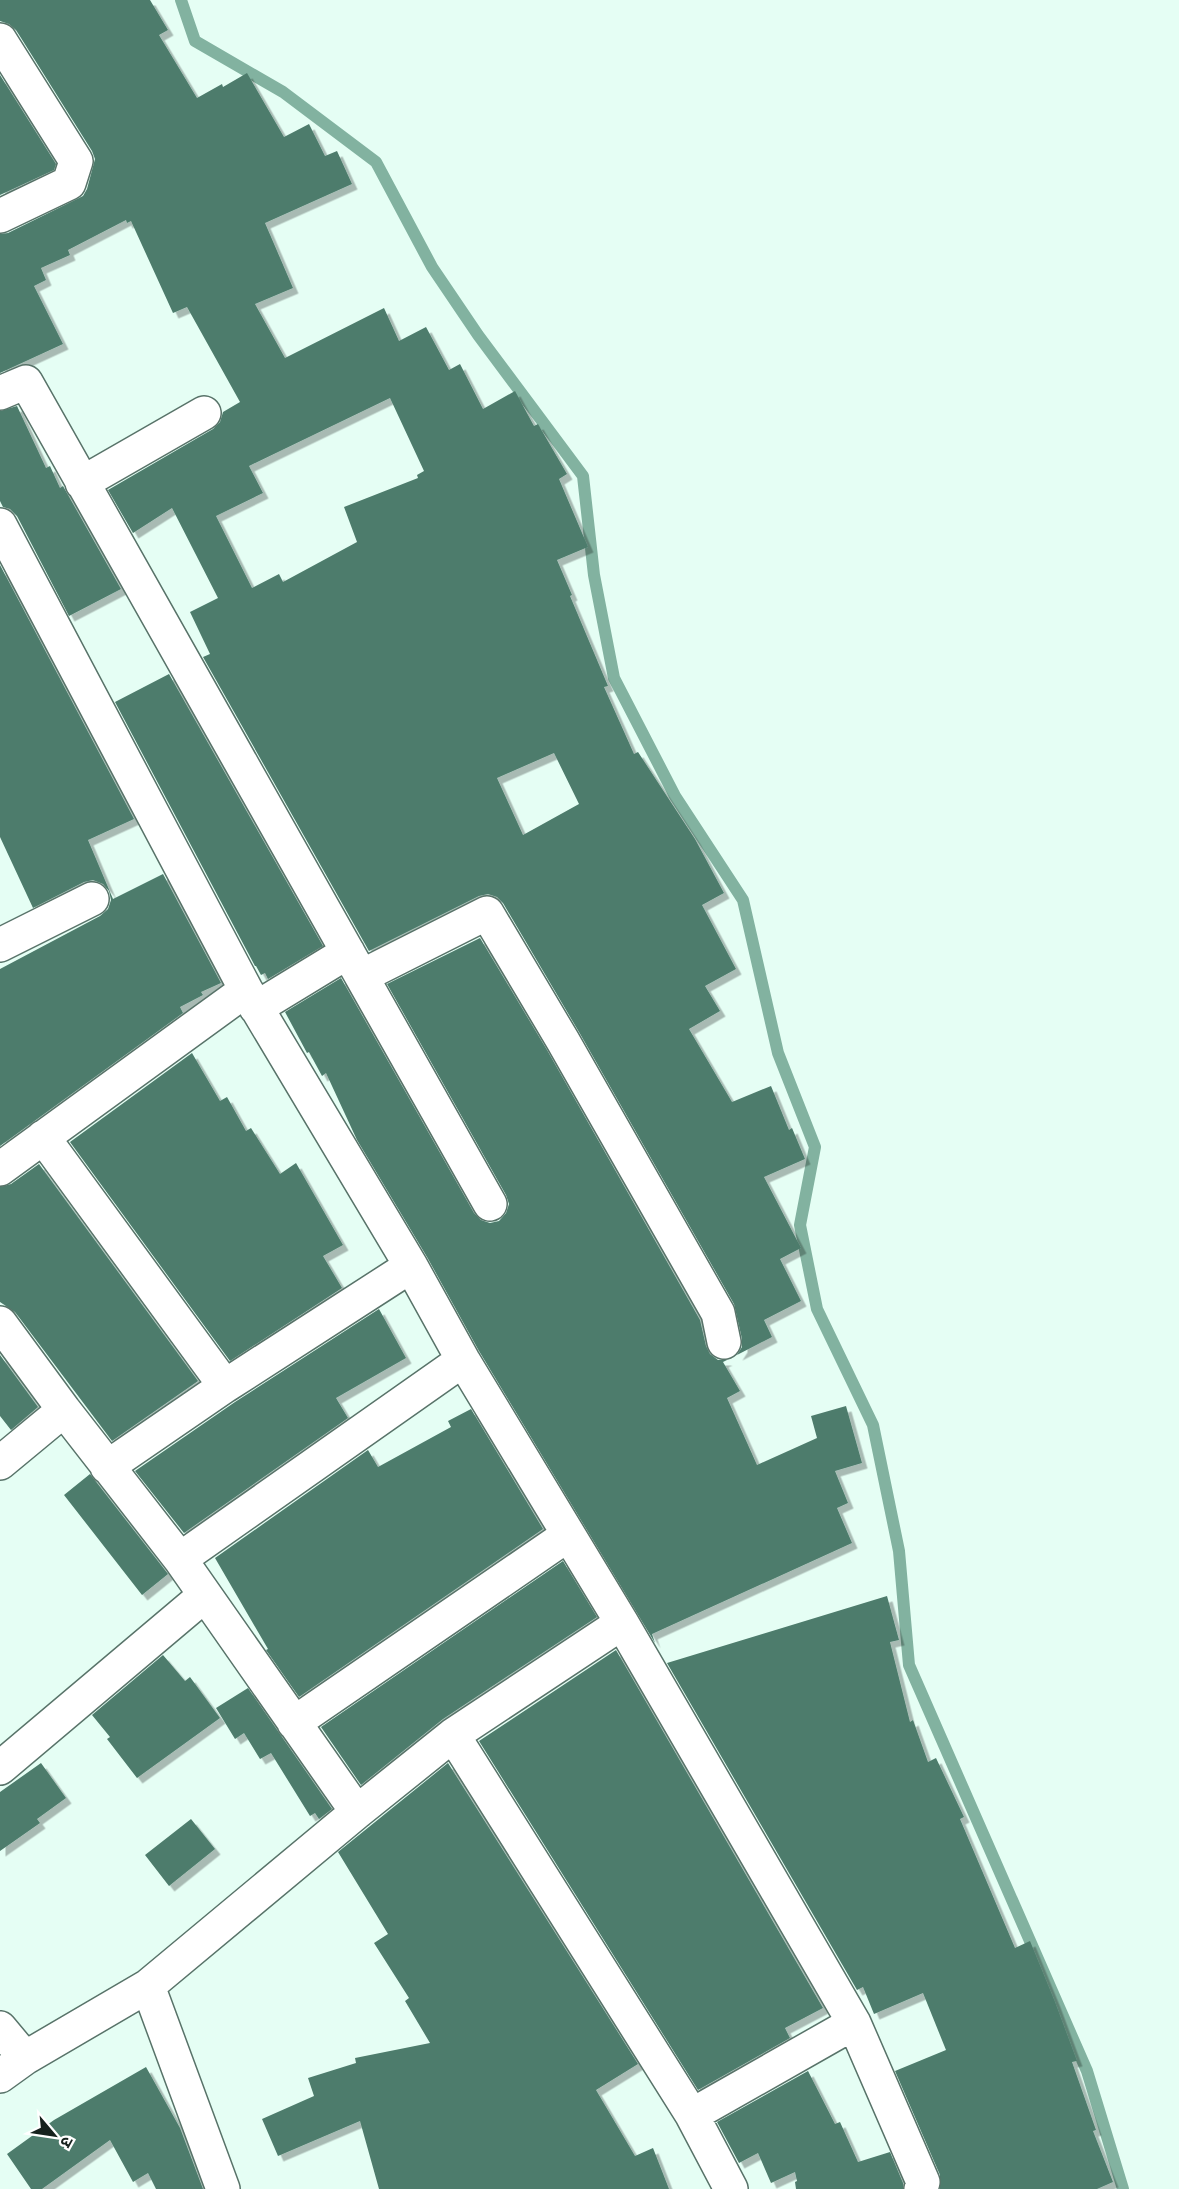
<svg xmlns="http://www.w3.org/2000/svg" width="1179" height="2189" viewBox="0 0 1179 2189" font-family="Commissioner,'Noto Sans Devanagari',sans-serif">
<defs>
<filter id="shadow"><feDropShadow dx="5.5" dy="5.5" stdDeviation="0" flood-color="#0004"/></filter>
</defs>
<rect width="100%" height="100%" fill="#e5fef4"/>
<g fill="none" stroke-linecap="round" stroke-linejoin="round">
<path stroke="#82b2a0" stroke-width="12" d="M 181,0 L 195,41 L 283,92 L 376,162 L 432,267 L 478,335 L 583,476 L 594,575 L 614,678 L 675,796 L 743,900 L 778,1053 L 815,1147 L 800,1225 L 817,1309 L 873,1425 L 899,1551 L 909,1665 L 1087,2071 L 1123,2189"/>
</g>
<path fill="#4e7c6c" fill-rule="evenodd" filter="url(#shadow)" d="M 0,0 L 150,0 L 168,30 L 159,35 L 197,98 L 222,84 L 223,87 L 247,73 L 284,137 L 309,124 L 325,156 L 337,151 L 352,184 L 265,223 L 293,288 L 255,304 L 285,358 L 384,308 L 399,341 L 426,327 L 449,370 L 460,364 L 483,409 L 515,391 L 534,426 L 538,424 L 567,474 L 559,479 L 588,547 L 557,560 L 572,595 L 570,596 L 608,686 L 604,687 L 634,754 L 638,752 L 695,839 L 724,893 L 702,905 L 736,969 L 705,986 L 720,1011 L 689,1029 L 732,1102 L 771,1086 L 789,1130 L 792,1128 L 805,1159 L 764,1177 L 801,1248 L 780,1259 L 801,1301 L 764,1320 L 772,1337 L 737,1355 L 742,1347 L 742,1339 L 734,1304 L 579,1032 L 503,903 L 497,897 L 488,894 L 479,896 L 369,951 L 203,657 L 210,654 L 190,612 L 218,598 L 172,508 L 133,533 L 108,490 L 213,429 L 220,422 L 223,412 L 240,402 L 187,307 L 173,313 L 131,221 L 127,223 L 126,220 L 68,250 L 70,255 L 41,268 L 46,280 L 34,286 L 63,344 L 0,373 L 0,234 L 8,233 L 83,196 L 87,189 L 95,159 L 92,151 L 16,30 L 9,24 L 0,21 ZM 390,398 L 424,471 L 417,475 L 418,478 L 344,507 L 357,542 L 283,582 L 279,574 L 252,588 L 216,516 L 263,493 L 249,466 ZM 554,753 L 579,804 L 523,835 L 497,778 Z
M 0,75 L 56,164 L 54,170 L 0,195 Z
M 17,406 L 46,468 L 50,466 L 60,488 L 63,486 L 121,589 L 69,616 L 17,516 L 10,509 L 3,507 L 0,501 L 0,411 Z
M 0,565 L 134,819 L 88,840 L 113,899 L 163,874 L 221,983 L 201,992 L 203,995 L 180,1007 L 183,1013 L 0,1146 L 0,969 L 100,916 L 108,909 L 111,900 L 109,891 L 103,884 L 93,880 L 84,882 L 33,908 L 0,837 Z
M 169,674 L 323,946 L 268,979 L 265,973 L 261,975 L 256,966 L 255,966 L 115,702 Z
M 480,938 L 547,1050 L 700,1320 L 706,1346 L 710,1354 L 718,1360 L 727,1360 L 723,1362 L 740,1391 L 727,1398 L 757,1465 L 817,1438 L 811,1416 L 846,1406 L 862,1463 L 835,1471 L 848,1503 L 837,1508 L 852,1543 L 652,1634 L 655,1643 L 479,1351 L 427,1257 L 357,1140 L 326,1073 L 322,1076 L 309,1052 L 307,1053 L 285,1012 L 341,978 L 474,1213 L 481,1220 L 490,1223 L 499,1221 L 506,1213 L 509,1204 L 506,1195 L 387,984 Z
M 192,1053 L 220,1101 L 227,1097 L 246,1131 L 251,1128 L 280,1174 L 296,1163 L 343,1245 L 323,1256 L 342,1288 L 230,1361 L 70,1142 Z
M 39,1164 L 198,1381 L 112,1441 L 15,1312 L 0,1302 L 0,1187 L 11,1184 Z
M 379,1309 L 406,1358 L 336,1398 L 348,1418 L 184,1533 L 135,1471 L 235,1402 Z
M 0,1355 L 38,1407 L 11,1430 L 0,1416 Z
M 471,1409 L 543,1529 L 299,1697 L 266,1650 L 268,1649 L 215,1558 L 368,1450 L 378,1467 L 451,1427 L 448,1421 Z
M 90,1474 L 168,1574 L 142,1595 L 64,1495 Z
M 563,1561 L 597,1617 L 443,1719 L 361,1785 L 321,1727 Z
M 887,1596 L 899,1640 L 890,1642 L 910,1722 L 913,1720 L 928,1762 L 936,1758 L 964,1817 L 960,1819 L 1015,1948 L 1030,1941 L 1055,2002 L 1077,2061 L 1072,2062 L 1096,2130 L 1093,2131 L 1113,2182 L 1097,2189 L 940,2189 L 940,2175 L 895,2071 L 946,2050 L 923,1993 L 874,2014 L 863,1987 L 857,1990 L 667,1663 Z
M 616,1650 L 823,2008 L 785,2028 L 790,2038 L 698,2090 L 479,1741 Z
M 163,1655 L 185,1681 L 190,1677 L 220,1718 L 137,1778 L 107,1739 L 110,1737 L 92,1715 Z
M 248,1688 L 332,1809 L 319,1819 L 315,1813 L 310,1816 L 271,1753 L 260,1759 L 244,1733 L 235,1739 L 216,1708 Z
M 41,1763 L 66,1798 L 37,1819 L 40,1823 L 0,1851 L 0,1792 Z
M 448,1763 L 638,2064 L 596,2090 L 635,2156 L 653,2148 L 669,2189 L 379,2189 L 360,2121 L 278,2156 L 262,2119 L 314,2096 L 308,2078 L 356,2063 L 355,2058 L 430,2043 L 405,2001 L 409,1998 L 374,1943 L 388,1934 L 338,1852 Z
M 191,1819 L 215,1849 L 169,1886 L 145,1855 Z
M 146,2067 L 180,2128 L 203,2189 L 156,2189 L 148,2173 L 133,2182 L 110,2140 L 42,2189 L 31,2189 L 7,2154 L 54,2120 Z
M 808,2071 L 835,2124 L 840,2122 L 858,2162 L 890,2152 L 903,2183 L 903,2189 L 796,2189 L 795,2182 L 797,2181 L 795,2172 L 771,2183 L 758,2153 L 739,2163 L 717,2122 Z"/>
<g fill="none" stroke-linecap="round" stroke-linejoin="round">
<g stroke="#587369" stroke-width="36">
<path id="minor" d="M 0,40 L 76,161 L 69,183 L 0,216
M 0,393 L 26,382 L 490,1204
M 82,483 L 204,413
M 0,525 L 246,990 L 411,1266 L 463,1360 L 622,1623 L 854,2023 L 923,2182 L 921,2189
M 0,945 L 92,899
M 362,976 L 487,913 L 563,1041 L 718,1313 L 724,1342
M 256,1008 L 348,952
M 43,1137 L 225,1386
M 0,1169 L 246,990
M 0,1323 L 64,1410 L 180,1559 L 357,1812
M 0,1463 L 64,1410
M 107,1467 L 225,1386 L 411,1266
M 180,1559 L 463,1360
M 294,1723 L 568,1535
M 453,1735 L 692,2115 L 731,2189
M 0,1768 L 205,1595
M 148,1986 L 223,2189
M 0,2028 L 25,2058
M 0,2076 L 25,2058 L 148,1986 L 357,1812 L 453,1735 L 622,1623
M 692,2115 L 854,2023"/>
</g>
<use href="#minor" stroke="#fff" stroke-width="33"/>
</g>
<g transform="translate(54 2135) rotate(119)" stroke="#ffffff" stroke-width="4.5" paint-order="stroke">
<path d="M0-4.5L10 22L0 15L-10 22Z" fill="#16211d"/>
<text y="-9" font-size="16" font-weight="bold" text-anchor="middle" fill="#16211d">उ</text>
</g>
</svg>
